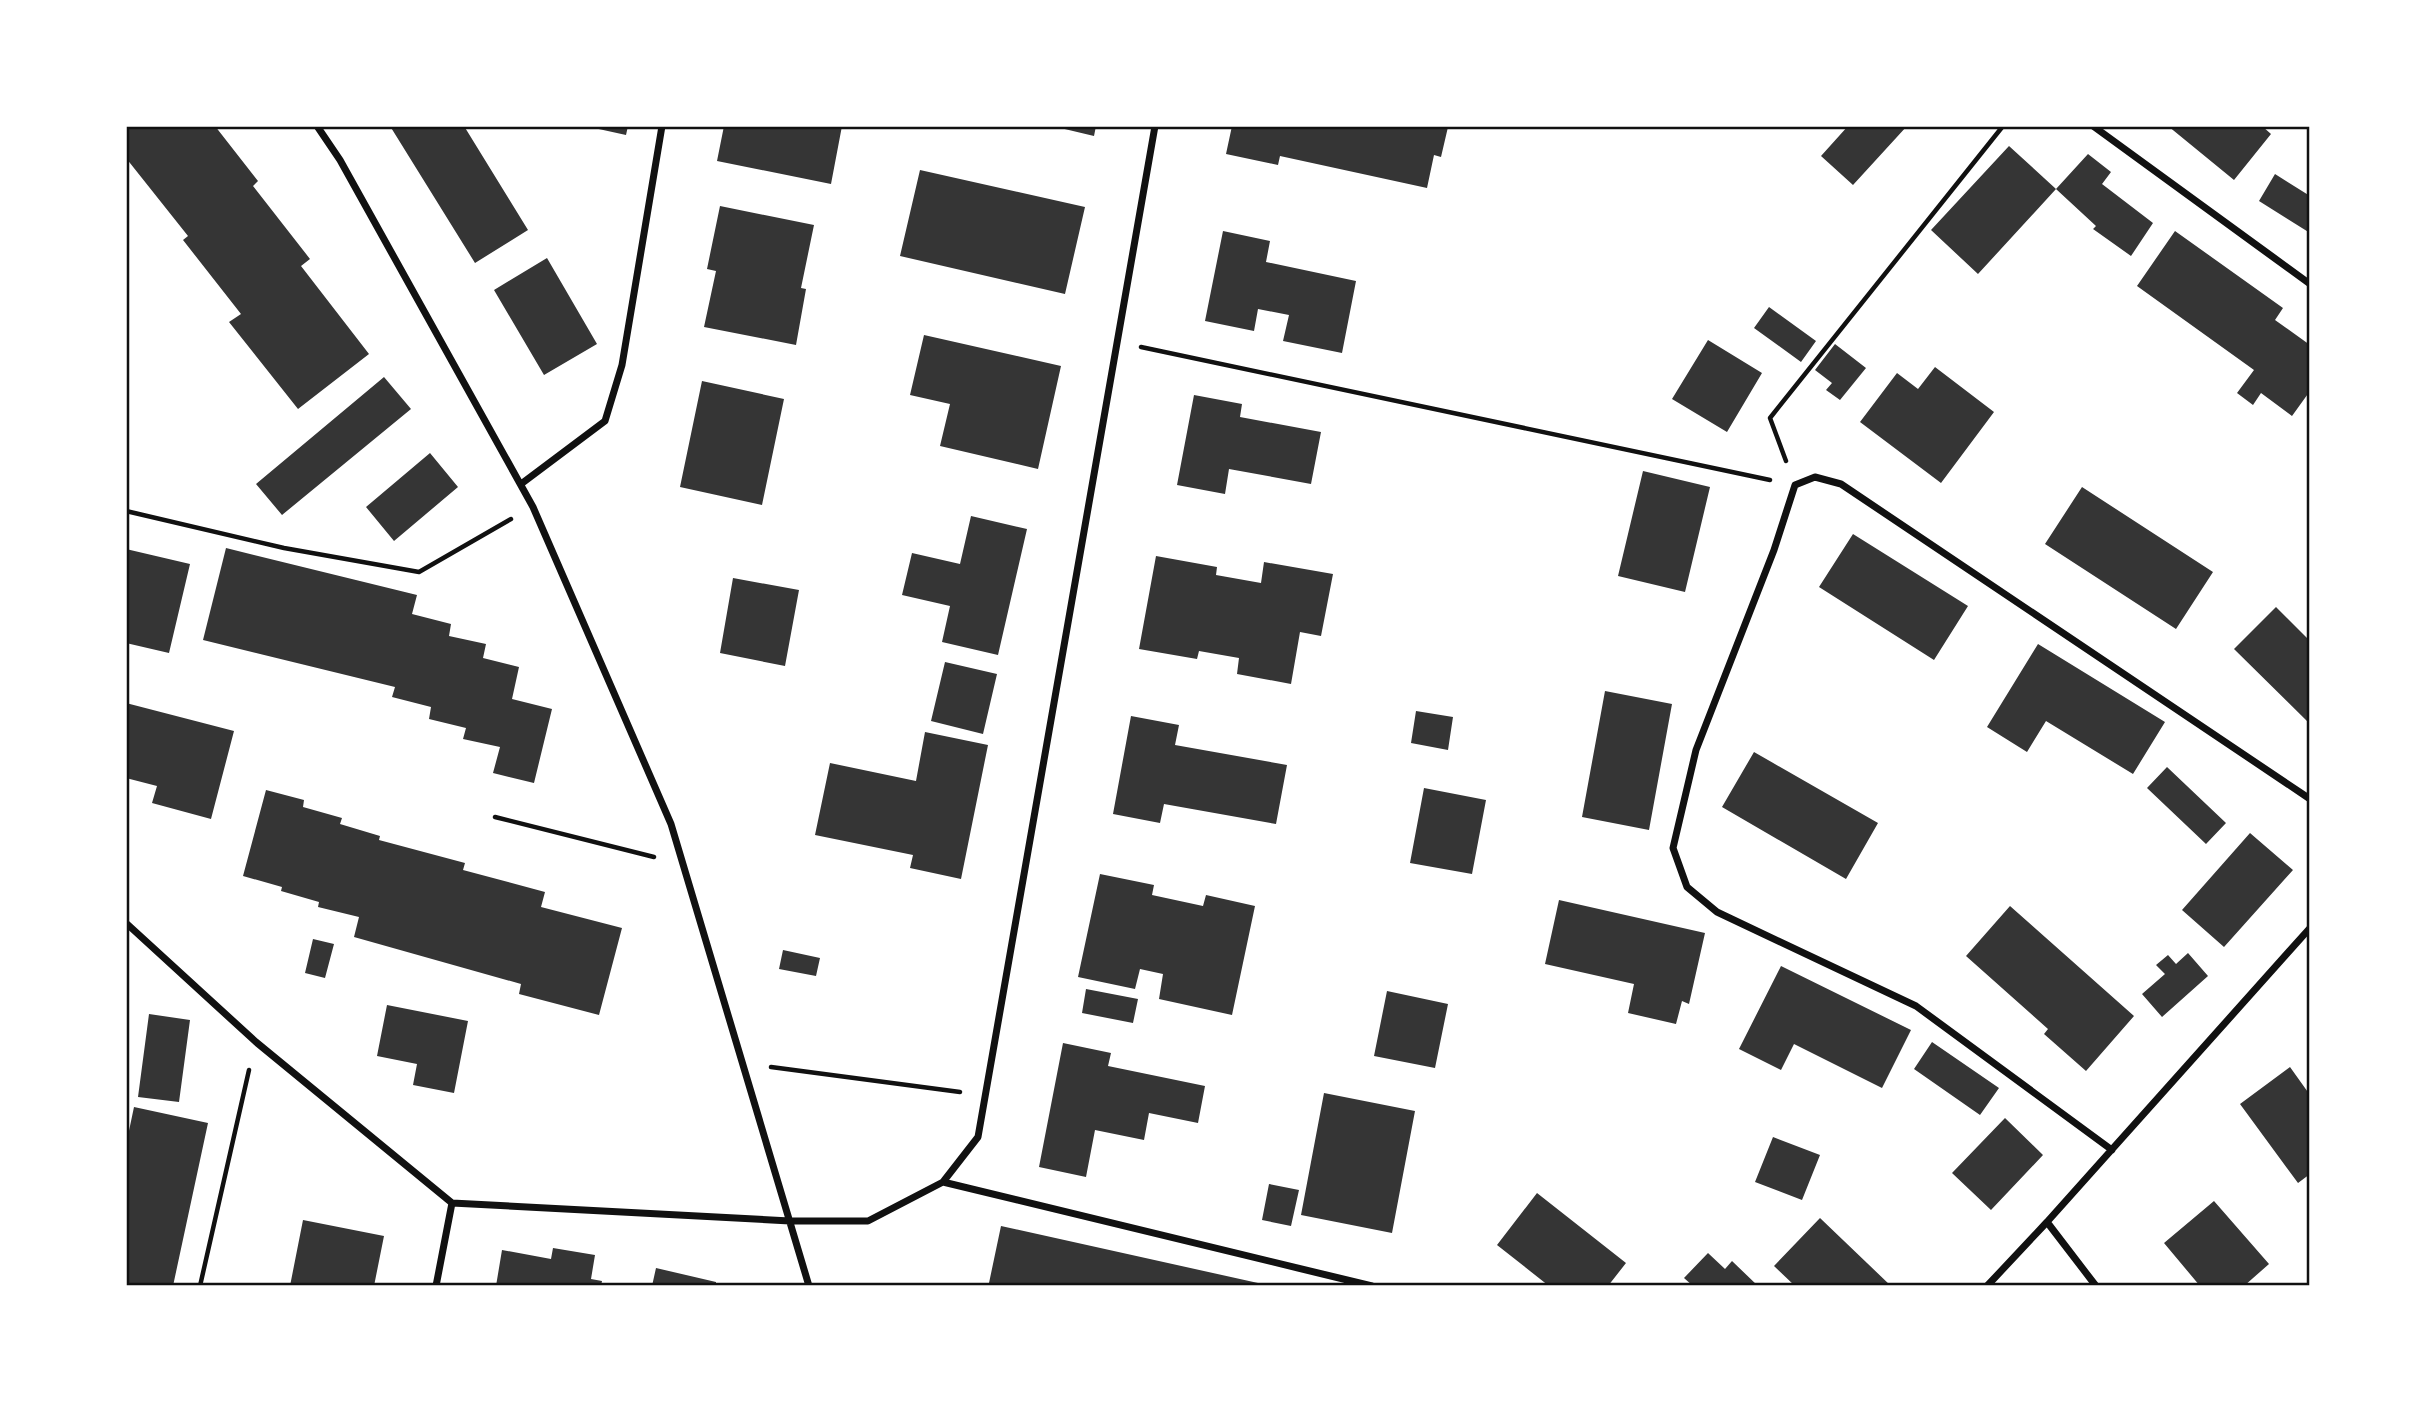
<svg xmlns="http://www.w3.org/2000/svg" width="2436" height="1412" viewBox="0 0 2436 1412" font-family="Ubuntu,sans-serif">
<rect width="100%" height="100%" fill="#fff"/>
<path fill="#353535" d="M 126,126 L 215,126 L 258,181 L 253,186 L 310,259 L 301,266 L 369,354 L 298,409 L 229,322 L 241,314 L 183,240 L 188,236 L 126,158 Z
M 390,126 L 464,126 L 528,230 L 475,263 Z
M 585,126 L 628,126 L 626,135 Z
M 724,126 L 842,126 L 831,184 L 717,161 Z
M 1052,126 L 1096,126 L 1094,136 Z
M 1232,126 L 1441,126 L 1448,127 L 1441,157 L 1434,155 L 1427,188 L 1280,156 L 1278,165 L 1226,154 Z
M 1848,126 L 1907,126 L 1853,185 L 1821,156 Z
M 2168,126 L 2262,126 L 2271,134 L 2234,180 Z
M 2009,146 L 2056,189 L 1978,274 L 1931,230 Z
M 2088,154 L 2111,172 L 2102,184 L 2153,223 L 2131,256 L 2093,229 L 2096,226 L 2056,189 Z
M 920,170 L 1085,207 L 1065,294 L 900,256 Z
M 2275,174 L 2310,196 L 2310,233 L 2259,201 Z
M 720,206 L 814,225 L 801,288 L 806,289 L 796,345 L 704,327 L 716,271 L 707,269 Z
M 1223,231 L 1270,241 L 1266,262 L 1356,281 L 1342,353 L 1283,341 L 1289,315 L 1258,309 L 1254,331 L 1205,321 Z
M 2175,231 L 2283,308 L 2275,320 L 2310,345 L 2310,391 L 2292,416 L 2261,393 L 2253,405 L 2237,393 L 2254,370 L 2137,286 Z
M 547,258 L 597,344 L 544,375 L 494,290 Z
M 1769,307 L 1816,341 L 1801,362 L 1754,328 Z
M 924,335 L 1061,366 L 1038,469 L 940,446 L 950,404 L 910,395 Z
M 1708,340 L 1762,373 L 1727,432 L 1672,399 Z
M 1835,344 L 1866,368 L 1840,400 L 1826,390 L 1832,383 L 1815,370 Z
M 1935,367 L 1994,412 L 1941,483 L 1860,422 L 1897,373 L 1918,389 Z
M 384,377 L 411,409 L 282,515 L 256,484 Z
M 702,381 L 784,399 L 762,505 L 680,487 Z
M 1194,395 L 1242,404 L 1240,417 L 1321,432 L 1311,484 L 1229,469 L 1225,494 L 1177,485 Z
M 430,453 L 458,487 L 394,541 L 366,507 Z
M 1643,471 L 1710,487 L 1685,592 L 1618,576 Z
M 2082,487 L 2213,572 L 2176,629 L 2045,544 Z
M 971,516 L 1027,529 L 998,655 L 942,642 L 950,606 L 902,595 L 912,553 L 960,564 Z
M 1853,534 L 1968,606 L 1934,660 L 1819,587 Z
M 226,548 L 417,595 L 412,614 L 451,624 L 449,636 L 486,644 L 483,658 L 519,667 L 512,699 L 552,709 L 534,783 L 493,773 L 500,747 L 463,739 L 466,728 L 429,719 L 431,707 L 392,697 L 395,687 L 203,640 Z
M 126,549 L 190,564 L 169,653 L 126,643 Z
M 1156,556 L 1217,567 L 1216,575 L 1261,583 L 1264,562 L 1333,574 L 1321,636 L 1300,632 L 1291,684 L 1237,674 L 1239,658 L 1199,651 L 1197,659 L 1139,649 Z
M 733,578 L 799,590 L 785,666 L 720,653 Z
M 2276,607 L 2310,641 L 2310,724 L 2234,649 Z
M 2038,644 L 2165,722 L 2133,774 L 2046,721 L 2027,752 L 1987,727 Z
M 945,662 L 997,674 L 983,734 L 931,721 Z
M 1605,691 L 1672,704 L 1649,830 L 1582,817 Z
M 126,703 L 234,731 L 211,819 L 152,803 L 157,786 L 126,778 Z
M 1416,711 L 1453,717 L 1448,750 L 1411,743 Z
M 1131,716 L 1179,725 L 1175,745 L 1287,765 L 1276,824 L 1164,804 L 1160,823 L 1113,814 Z
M 925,732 L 988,745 L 961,879 L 910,868 L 913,855 L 815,835 L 830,763 L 916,781 Z
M 1754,752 L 1878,823 L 1846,879 L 1722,807 Z
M 2167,767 L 2226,823 L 2206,844 L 2147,788 Z
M 1424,788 L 1486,800 L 1472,874 L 1410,863 Z
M 266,790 L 304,800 L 303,807 L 342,818 L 340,824 L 380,836 L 379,840 L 465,863 L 463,870 L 545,892 L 541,907 L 622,928 L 599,1015 L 519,994 L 521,984 L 354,937 L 359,917 L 318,907 L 319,902 L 281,891 L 282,887 L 243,876 Z
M 2250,833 L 2293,870 L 2224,947 L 2182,910 Z
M 1100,874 L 1154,885 L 1152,895 L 1203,906 L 1206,895 L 1255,906 L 1232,1015 L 1159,999 L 1163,974 L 1140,969 L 1135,989 L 1078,977 Z
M 1559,900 L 1705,933 L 1689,1004 L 1682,1001 L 1676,1024 L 1628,1013 L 1634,984 L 1545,964 Z
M 2010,906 L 2134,1016 L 2086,1071 L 2044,1034 L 2048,1029 L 1966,956 Z
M 313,939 L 334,944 L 325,978 L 305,973 Z
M 783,950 L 820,958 L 816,976 L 779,969 Z
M 2188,953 L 2208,976 L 2162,1017 L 2142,994 L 2165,974 L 2156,965 L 2168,955 L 2176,964 Z
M 1781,966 L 1911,1030 L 1882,1088 L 1794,1044 L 1781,1070 L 1739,1049 Z
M 1086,989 L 1138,999 L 1133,1023 L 1082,1013 Z
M 1387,991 L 1448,1004 L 1435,1068 L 1374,1056 Z
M 387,1005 L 468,1021 L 454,1093 L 413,1085 L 417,1064 L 377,1056 Z
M 149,1014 L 190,1020 L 179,1102 L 138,1097 Z
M 1932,1042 L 1999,1088 L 1980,1115 L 1914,1069 Z
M 1063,1043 L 1111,1053 L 1108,1066 L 1205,1086 L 1198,1123 L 1149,1113 L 1144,1140 L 1095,1130 L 1086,1177 L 1039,1167 Z
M 2290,1067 L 2310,1095 L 2310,1174 L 2298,1183 L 2240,1104 Z
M 1324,1093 L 1415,1111 L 1392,1233 L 1301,1215 Z
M 134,1107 L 208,1123 L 173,1286 L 126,1286 L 126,1145 Z
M 2005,1118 L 2043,1155 L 1991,1210 L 1952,1173 Z
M 1773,1137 L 1820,1155 L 1802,1200 L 1755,1182 Z
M 1269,1184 L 1299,1190 L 1291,1226 L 1262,1220 Z
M 1537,1193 L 1626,1263 L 1608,1286 L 1549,1286 L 1497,1245 Z
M 2214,1201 L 2269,1264 L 2244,1286 L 2200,1286 L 2164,1243 Z
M 1820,1218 L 1867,1263 L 1891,1286 L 1795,1286 L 1774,1266 Z
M 303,1220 L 384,1236 L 374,1286 L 290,1286 Z
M 1001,1226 L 1267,1285 L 1267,1286 L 1004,1286 L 989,1283 Z
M 553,1248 L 595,1255 L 591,1279 L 602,1281 L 601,1286 L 496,1286 L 502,1250 L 551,1259 Z
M 1708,1253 L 1725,1269 L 1732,1261 L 1758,1286 L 1693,1286 L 1684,1278 Z
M 656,1268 L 716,1282 L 716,1286 L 652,1286 Z"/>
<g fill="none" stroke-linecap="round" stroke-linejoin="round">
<path stroke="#111" stroke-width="4.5" d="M 1141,347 L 1770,480
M 1786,461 L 1770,418 L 2003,126
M 126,511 L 284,548 L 419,572 L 511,519
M 495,817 L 654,857
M 771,1067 L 960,1092
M 200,1286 L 249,1070"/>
<path stroke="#111" stroke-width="7" d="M 317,126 L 340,160 L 533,507 L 671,824 L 809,1286
M 2093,126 L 2310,284
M 521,484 L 605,421 L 622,365 L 662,126
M 126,923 L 256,1042 L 452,1203 L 790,1221 L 868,1221 L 943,1182 L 978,1137 L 1155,126
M 2112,1150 L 1916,1006 L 1717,912 L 1687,887 L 1673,848 L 1696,750 L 1774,550 L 1795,485 L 1815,477 L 1841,484 L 2310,799
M 943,1182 L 1372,1286
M 2047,1222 L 2096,1286
M 436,1286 L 452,1203
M 1987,1286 L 2047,1222 L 2310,928"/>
</g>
<rect width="2436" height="1412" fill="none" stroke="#ffffff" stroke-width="256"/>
<rect x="128" y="128" width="2180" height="1156" fill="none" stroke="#111" stroke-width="2.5"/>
</svg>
